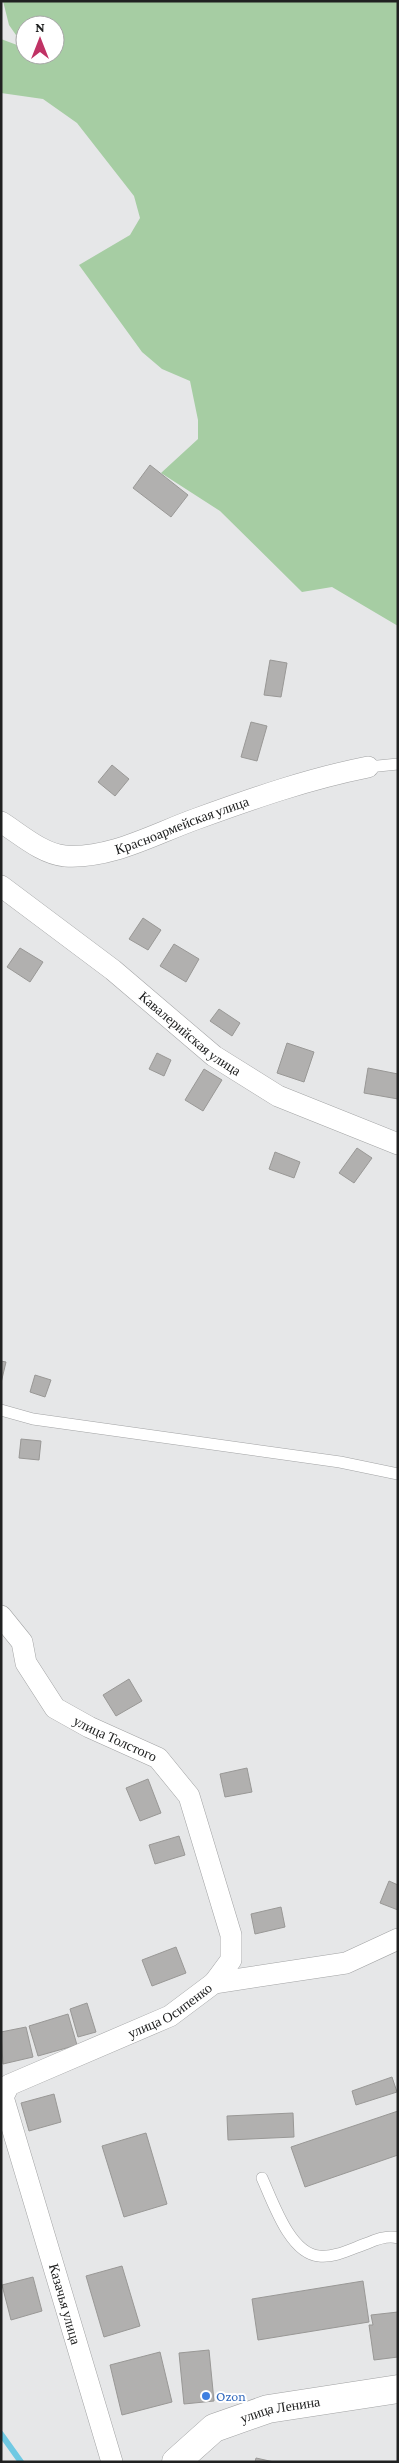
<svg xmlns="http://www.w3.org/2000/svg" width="399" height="2463" viewBox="0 0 399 2463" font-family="'Crimson Pro',serif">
<rect width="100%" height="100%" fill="#e6e7e8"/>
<path fill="#a6cda3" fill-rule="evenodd" d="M 3,1 L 398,1 L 398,626 L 332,587 L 302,592 L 220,511 L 161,473 L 198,439 L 198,420 L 190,381 L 162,369 L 142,352 L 79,265 L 130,235 L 140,218 L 134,196 L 77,123 L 43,99 L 1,93 L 1,39 L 25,48 L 9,25 ZM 25,25 L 55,25 L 55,55 L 25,55 Z"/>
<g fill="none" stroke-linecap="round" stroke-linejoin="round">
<path stroke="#6fc9e3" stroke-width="6" d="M 1,2434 L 21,2462"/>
</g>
<path fill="#b1b0af" stroke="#999896" d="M 150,465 L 188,495 L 171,517 L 133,488 Z
M 270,660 L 287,663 L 281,697 L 264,695 Z
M 251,722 L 267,726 L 257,761 L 241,757 Z
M 112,765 L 129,779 L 115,796 L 98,782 Z
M 143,918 L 161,930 L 148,950 L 129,939 Z
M 174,944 L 199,959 L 186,982 L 160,966 Z
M 20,948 L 43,962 L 30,982 L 7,967 Z
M 219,1009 L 240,1023 L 232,1036 L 210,1021 Z
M 287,1043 L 314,1052 L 304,1082 L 277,1073 Z
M 157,1053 L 171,1060 L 164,1076 L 149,1069 Z
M 368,1068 L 398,1074 L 398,1099 L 364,1093 Z
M 204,1069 L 222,1080 L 203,1111 L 185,1100 Z
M 357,1148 L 372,1158 L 354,1183 L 339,1173 Z
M 275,1152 L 300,1162 L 294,1178 L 269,1169 Z
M 1,1361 L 6,1362 L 1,1383 Z
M 35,1375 L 51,1380 L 45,1397 L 30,1392 Z
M 21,1439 L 41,1441 L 39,1460 L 19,1458 Z
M 129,1679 L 142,1701 L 116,1716 L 103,1695 Z
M 247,1768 L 252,1792 L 225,1797 L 220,1774 Z
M 148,1779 L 161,1813 L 140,1821 L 126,1788 Z
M 179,1836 L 185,1855 L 155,1864 L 149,1845 Z
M 389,1881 L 398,1885 L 398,1910 L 380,1903 Z
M 281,1907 L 285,1927 L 255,1934 L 251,1914 Z
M 176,1947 L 186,1973 L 152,1986 L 142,1960 Z
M 87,2003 L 96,2032 L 78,2037 L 70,2009 Z
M 68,2014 L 77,2045 L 38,2056 L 29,2026 Z
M 26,2027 L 33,2057 L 3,2064 L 1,2032 Z
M 392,2077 L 397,2092 L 356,2105 L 352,2091 Z
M 54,2094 L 61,2122 L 29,2131 L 21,2103 Z
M 398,2111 L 398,2155 L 305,2187 L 291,2147 Z
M 293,2113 L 294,2137 L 228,2140 L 227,2116 Z
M 146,2133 L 167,2204 L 124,2217 L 102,2146 Z
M 122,2266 L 140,2326 L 104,2337 L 86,2276 Z
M 33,2277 L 42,2311 L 11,2320 L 2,2285 Z
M 363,2281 L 369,2322 L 258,2340 L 252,2299 Z
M 398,2312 L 398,2357 L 374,2360 L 369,2325 L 373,2325 L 371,2315 Z
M 209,2350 L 214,2401 L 184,2404 L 179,2353 Z
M 160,2352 L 172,2402 L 122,2415 L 110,2365 Z
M 256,2458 L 274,2462 L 255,2462 Z"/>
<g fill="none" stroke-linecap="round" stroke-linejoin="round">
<g stroke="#a2a3a4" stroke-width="12">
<path id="service" d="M 368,767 L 398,764
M 1,1410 L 33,1419 L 340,1462 L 398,1474
M 262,2178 C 273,2202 290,2254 319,2256 C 335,2258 353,2248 368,2243 C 377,2239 388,2235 398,2238"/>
</g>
<g stroke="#a2a3a4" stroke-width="22">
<g id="minor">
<path id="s1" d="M 1,822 C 20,834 42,854 65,856 C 111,859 154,834 196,819 C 254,798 308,779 368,767"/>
<path id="s2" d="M 1,886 L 113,970 L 214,1056 L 278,1096 L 398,1144"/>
<path id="s3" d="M 1,1616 L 22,1642 L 26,1663 L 55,1708 L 89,1727 L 158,1758 L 189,1796 L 231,1935 L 231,1960 L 214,1983"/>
<path id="s4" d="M 112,2462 L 3,2097 L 9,2085 L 170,2016 L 214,1983 L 346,1963 L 398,1939"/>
</g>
</g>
<g stroke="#a2a3a4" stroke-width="29">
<g id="tertiary">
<path id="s5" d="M 176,2462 L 214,2428 L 268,2409 L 398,2389"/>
</g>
</g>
<use href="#service" stroke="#fff" stroke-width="11"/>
<use href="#minor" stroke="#fff" stroke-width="21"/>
<use href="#tertiary" stroke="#fff" stroke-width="28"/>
</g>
<circle fill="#3f7fe0" stroke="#fff" stroke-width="2" cx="206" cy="2396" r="5"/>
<g text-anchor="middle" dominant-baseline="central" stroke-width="4" stroke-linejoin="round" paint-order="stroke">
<g font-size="14" fill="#202121" stroke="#fff">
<text stroke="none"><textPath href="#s1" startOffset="195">Красноармейская улица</textPath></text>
<text stroke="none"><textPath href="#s2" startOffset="240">Кавалерийская улица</textPath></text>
<text stroke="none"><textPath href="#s3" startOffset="176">улица Толстого</textPath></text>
<text stroke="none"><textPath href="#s4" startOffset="572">улица Осипенко</textPath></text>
<text transform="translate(65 2304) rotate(74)">Казачья улица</text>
<text stroke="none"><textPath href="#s5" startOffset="120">улица Ленина</textPath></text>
</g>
<g font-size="14" fill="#366cbe" stroke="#fff" text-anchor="start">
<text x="216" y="2396">Ozon</text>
</g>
</g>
<rect width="399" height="2463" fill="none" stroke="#202121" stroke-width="5"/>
<g transform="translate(40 40)"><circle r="24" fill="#ffffff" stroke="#a6a6a6"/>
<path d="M0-4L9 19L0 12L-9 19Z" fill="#c03365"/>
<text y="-8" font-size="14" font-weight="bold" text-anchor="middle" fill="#202121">N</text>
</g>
</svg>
